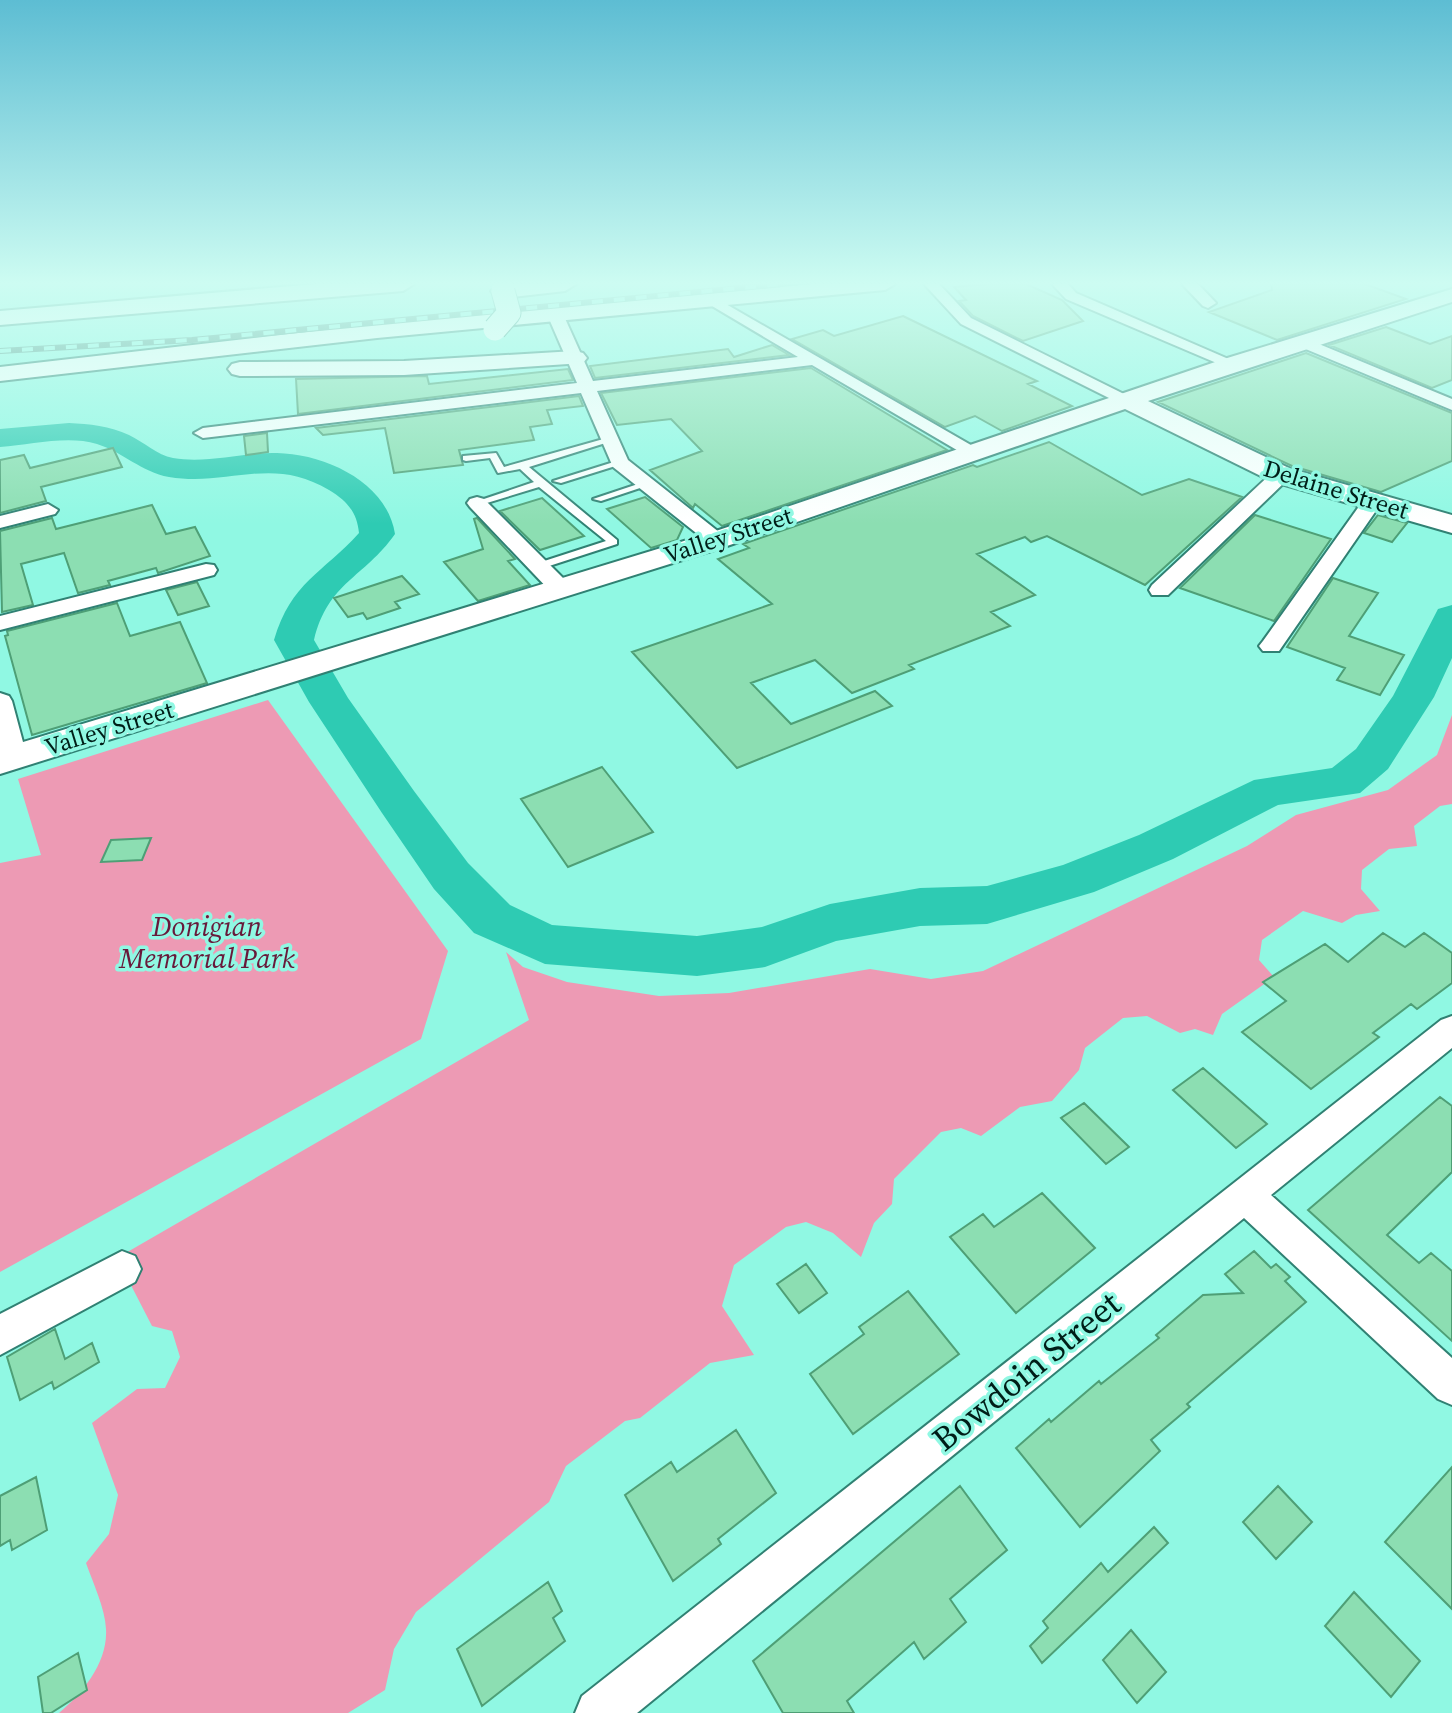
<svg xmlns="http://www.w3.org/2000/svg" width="1452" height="1713" viewBox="0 0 1452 1713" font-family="'Source Serif 4',serif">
<rect width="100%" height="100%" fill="#90f8e3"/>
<path fill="#ed9ab4" d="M 268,700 L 448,951 L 421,1039 L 0,1272 L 0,863 L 41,855 L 18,779 Z
M 1452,715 L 1452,804 L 1440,806 L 1414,826 L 1417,846 L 1389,849 L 1362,870 L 1361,889 L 1380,911 L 1356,915 L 1342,923 L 1303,911 L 1262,940 L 1259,960 L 1274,977 L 1222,1014 L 1213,1035 L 1195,1029 L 1180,1033 L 1147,1016 L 1123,1018 L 1085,1048 L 1079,1070 L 1052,1101 L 1020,1107 L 981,1136 L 961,1128 L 941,1132 L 894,1179 L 892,1204 L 874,1223 L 861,1257 L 833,1233 L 806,1222 L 786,1227 L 734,1265 L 722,1306 L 754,1355 L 710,1363 L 640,1418 L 625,1421 L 566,1466 L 549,1502 L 416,1612 L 394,1649 L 385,1690 L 348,1713 L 59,1713 C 83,1693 108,1662 106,1629 C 105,1608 93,1583 86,1563 L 109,1534 L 118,1495 L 92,1423 L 137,1389 L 165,1388 L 180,1357 L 172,1331 L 152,1326 L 117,1258 L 529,1020 L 506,952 L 523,967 L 567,982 L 659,996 L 729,993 L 870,969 L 931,979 L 983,971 L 1247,846 L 1296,815 L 1388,790 L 1437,755 Z"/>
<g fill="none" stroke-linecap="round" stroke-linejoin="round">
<path fill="#2ecbb3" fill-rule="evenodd" d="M 69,423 C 89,424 110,426 129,435 C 144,442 157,455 173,458 C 208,464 242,452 277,453 C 325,454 387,482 395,534 C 364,578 328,582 314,640 L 348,698 L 414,791 L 468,863 L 510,905 L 552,925 L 697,936 L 762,927 L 830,904 L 920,888 L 987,886 L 1063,865 L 1139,835 L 1254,780 L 1332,768 L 1356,749 L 1393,696 L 1438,609 L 1452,605 L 1452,658 L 1434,697 L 1388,769 L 1360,793 L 1278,805 L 1173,859 L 1094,892 L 987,924 L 920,926 L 836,941 L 765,967 L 697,976 L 545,964 L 474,933 L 434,889 L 382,813 L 309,702 L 274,640 C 291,582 323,573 359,533 C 357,512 347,501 329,490 C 271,455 229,487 169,477 C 141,472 123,452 97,444 C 67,435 31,445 0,447 L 0,429 Z"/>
</g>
<path fill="#8cdeb2" stroke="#4e9f76" stroke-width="2" d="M 986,284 L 1026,284 L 1062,300 L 1083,321 L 1023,341 L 973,316 L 959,301 L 966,300 L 954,287 Z
M 1271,284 L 1365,284 L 1406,299 L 1277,340 L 1209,312 L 1272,290 Z
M 903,316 L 1037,381 L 1028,384 L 1072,406 L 1002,431 L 975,416 L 945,427 L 792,339 L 823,330 L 834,336 Z
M 1386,327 L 1430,344 L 1452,336 L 1452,380 L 1432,388 L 1329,345 Z
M 772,345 L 789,355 L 595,378 L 590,366 L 728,349 L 734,357 Z
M 1306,353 L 1452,413 L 1452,461 L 1381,492 L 1292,466 L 1158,402 Z
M 811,368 L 947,450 L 722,526 L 695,504 L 693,508 L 650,470 L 702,451 L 671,419 L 617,425 L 601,393 Z
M 568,369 L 573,380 L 298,414 L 296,379 L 427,376 L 429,384 Z
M 579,396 L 583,406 L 547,410 L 552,424 L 530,427 L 534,440 L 459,450 L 463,465 L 394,473 L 385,428 L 323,435 L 316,428 Z
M 267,433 L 268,452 L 246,455 L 244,436 Z
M 1049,442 L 1142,495 L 1189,479 L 1242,497 L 1145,585 L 1047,536 L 1031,542 L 1025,537 L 977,554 L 1035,595 L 991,612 L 1010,626 L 909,665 L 914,669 L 852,693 L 815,660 L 751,683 L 791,724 L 875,691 L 892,706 L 737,768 L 632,652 L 772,604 L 718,559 L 749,548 L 743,544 L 973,465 L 977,467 Z
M 113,448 L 122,467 L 41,487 L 46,501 L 0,513 L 0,460 L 24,455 L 30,468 Z
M 645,497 L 683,527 L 677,540 L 651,548 L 607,509 Z
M 542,498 L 584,536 L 540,550 L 500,511 Z
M 152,505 L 166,534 L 195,527 L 210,556 L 158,573 L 156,568 L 108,581 L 110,585 L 78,593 L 64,553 L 21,564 L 33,605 L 2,612 L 0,531 L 52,518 L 56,529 Z
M 1255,515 L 1331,539 L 1274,621 L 1180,588 Z
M 1378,515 L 1407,523 L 1392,542 L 1364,533 Z
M 477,518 L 515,559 L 508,561 L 530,585 L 478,601 L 444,562 L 483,549 L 474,519 Z
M 402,576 L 419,594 L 395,602 L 400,608 L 367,619 L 363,613 L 348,617 L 334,598 Z
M 1333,578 L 1378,593 L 1349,636 L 1404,655 L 1380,695 L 1337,680 L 1345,668 L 1287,647 Z
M 197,582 L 209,606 L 178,615 L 166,590 Z
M 117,603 L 130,636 L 180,622 L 207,683 L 32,735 L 5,636 L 8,635 L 7,631 Z
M 602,767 L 653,832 L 568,867 L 521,799 Z
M 151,838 L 142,860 L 101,862 L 111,840 Z
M 1383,933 L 1405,947 L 1424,933 L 1452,953 L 1452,983 L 1417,1009 L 1411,1004 L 1373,1033 L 1379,1037 L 1311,1089 L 1242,1032 L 1286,1001 L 1263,982 L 1325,944 L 1348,962 Z
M 1203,1068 L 1267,1124 L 1236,1148 L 1173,1090 Z
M 1440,1097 L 1452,1106 L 1452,1172 L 1387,1235 L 1419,1263 L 1431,1253 L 1452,1271 L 1452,1341 L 1308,1210 Z
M 1084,1103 L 1129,1147 L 1106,1164 L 1061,1118 Z
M 1042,1193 L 1095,1248 L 1016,1313 L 950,1237 L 983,1214 L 994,1227 Z
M 1254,1251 L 1271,1268 L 1276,1264 L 1290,1277 L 1285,1281 L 1306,1302 L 1187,1404 L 1190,1407 L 1151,1440 L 1160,1451 L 1080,1527 L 1016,1448 L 1049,1419 L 1051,1422 L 1099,1381 L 1101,1384 L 1159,1338 L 1156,1335 L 1203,1295 L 1243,1293 L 1225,1274 Z
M 806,1264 L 827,1293 L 799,1313 L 777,1284 Z
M 908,1291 L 959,1354 L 853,1434 L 810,1374 L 864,1334 L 859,1327 Z
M 55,1329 L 65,1359 L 92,1343 L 99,1362 L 54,1389 L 52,1382 L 20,1400 L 7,1357 Z
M 736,1430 L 776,1493 L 718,1539 L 721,1544 L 673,1581 L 625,1495 L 671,1462 L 677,1472 Z
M 1452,1467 L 1452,1609 L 1385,1542 Z
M 36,1477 L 47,1530 L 12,1550 L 10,1540 L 0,1546 L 0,1496 Z
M 960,1486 L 1007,1550 L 950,1599 L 966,1622 L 924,1659 L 914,1642 L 847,1701 L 854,1713 L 783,1713 L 753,1661 Z
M 1278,1486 L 1312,1522 L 1276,1559 L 1243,1522 Z
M 1154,1527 L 1168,1543 L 1042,1663 L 1030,1646 L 1048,1628 L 1043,1621 L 1101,1563 L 1108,1572 Z
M 548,1582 L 562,1611 L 553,1618 L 565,1641 L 482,1706 L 457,1649 Z
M 1354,1592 L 1420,1661 L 1391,1697 L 1325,1626 Z
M 1131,1630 L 1166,1672 L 1137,1703 L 1103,1660 Z
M 78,1653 L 87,1690 L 51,1713 L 43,1713 L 38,1677 Z"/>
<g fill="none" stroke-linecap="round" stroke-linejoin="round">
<g stroke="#308173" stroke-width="4">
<path id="lane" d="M 607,438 L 615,440 L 529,467 L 617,540 L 617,544 L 543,568 L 535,568 L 535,564 L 606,541 L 539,487 L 477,506 L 472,503 L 534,482 L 520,469 L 498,473 L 490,458 L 466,461 L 463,460 L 463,456 L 496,453 L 504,467 Z
M 617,461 L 625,463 L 561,483 L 553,481 Z
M 644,482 L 652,484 L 601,501 L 593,499 Z"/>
</g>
<g stroke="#308173" stroke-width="4">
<path id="street" d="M 924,284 L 939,284 L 971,318 L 1136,400 L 1133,404 L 1121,404 L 961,324 Z
M 1052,284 L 1068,284 L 1076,293 L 1240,364 L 1238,367 L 1226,367 L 1066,299 Z
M 1182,284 L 1198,284 L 1216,303 L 1208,308 L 1203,306 Z
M 712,296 L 983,452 L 974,458 L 967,456 L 812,365 L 597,391 L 628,460 L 724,536 L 727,540 L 717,546 L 710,544 L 613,467 L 581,393 L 203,438 L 194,433 L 203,428 L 577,383 L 547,314 L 555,309 L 563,314 L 593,381 L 798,357 L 707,303 L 705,300 Z
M 1302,337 L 1452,399 L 1452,410 L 1296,345 L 1294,342 Z
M 1281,469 L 1291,475 L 1288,479 L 1168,595 L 1152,595 L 1149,590 L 1152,585 L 1274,471 Z
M 1372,496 L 1382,502 L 1279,651 L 1263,651 L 1259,646 L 1263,641 L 1365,498 Z
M 477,497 L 484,499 L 568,583 L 571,588 L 568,593 L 552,593 L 470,507 L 467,503 L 470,499 Z
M 48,504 L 58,510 L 55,514 L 0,528 L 0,516 Z
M 206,564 L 214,565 L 217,570 L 214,575 L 0,630 L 0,616 Z
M 0,693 L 9,696 L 12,701 L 27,757 L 23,763 L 14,765 L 5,763 L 0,752 Z
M 1452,1016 L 1452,1048 L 1271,1195 L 1452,1358 L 1452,1405 L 1438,1399 L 1244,1218 L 637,1713 L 575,1713 L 582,1696 L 1441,1020 Z
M 122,1251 L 135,1256 L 141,1269 L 135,1282 L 0,1355 L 0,1314 Z"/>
</g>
<g stroke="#308173" stroke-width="4">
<path id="secondary" d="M 813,284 L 895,284 L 885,290 L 377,338 L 0,381 L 0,367 L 377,324 Z
M 1452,289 L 1452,302 L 1148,401 L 1291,469 L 1452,515 L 1452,533 L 1271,481 L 1125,409 L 727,546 L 0,774 L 0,749 L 707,534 L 1224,359 Z
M 575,351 L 583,353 L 587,358 L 583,363 L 404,375 L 240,376 L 232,374 L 228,369 L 232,364 L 240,362 L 404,361 Z"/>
</g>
<g stroke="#308173" stroke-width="4">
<path id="highway" d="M 316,284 L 414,284 L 403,291 L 0,325 L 0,311 Z
M 502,284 L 576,284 L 565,291 L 503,298 L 495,296 L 491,291 Z"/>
</g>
<use href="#lane" fill="#fff" fill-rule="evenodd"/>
<use href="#street" fill="#fff" fill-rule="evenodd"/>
<use href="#secondary" fill="#fff" fill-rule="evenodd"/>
<use href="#highway" fill="#fff" fill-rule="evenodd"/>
<g stroke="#4e9385" stroke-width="6">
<path id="rail" d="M 0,351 L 192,340 L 782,284"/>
</g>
<use href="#rail" stroke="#90f8e3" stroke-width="4" stroke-dasharray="11" stroke-linecap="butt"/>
<g stroke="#308173" stroke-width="25" stroke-linecap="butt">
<path id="secondary-bridge" d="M 495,329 L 509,313 L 503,291"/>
</g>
<use href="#secondary-bridge" stroke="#fff" stroke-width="23"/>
</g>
<linearGradient id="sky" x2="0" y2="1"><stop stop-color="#5dbdd3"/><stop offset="0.54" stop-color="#cdfcf2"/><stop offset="1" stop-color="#cdfcf2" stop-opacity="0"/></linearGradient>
<rect width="1452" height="524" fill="url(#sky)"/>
<g text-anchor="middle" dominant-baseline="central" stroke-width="7" stroke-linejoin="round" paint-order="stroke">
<g font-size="24" fill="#001e18" stroke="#90f8e3">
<text transform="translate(1336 489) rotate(17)">Delaine Street</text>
<text transform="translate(728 535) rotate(-18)">Valley Street</text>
<text transform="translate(109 728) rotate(-17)">Valley Street</text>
</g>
<g font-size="28" font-style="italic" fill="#68193a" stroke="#90f8e3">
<text x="207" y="926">Donigian<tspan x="207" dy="32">Memorial Park</tspan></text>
</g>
<g font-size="34" fill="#001e18" stroke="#90f8e3">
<text transform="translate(1026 1371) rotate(-39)">Bowdoin Street</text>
</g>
</g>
</svg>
